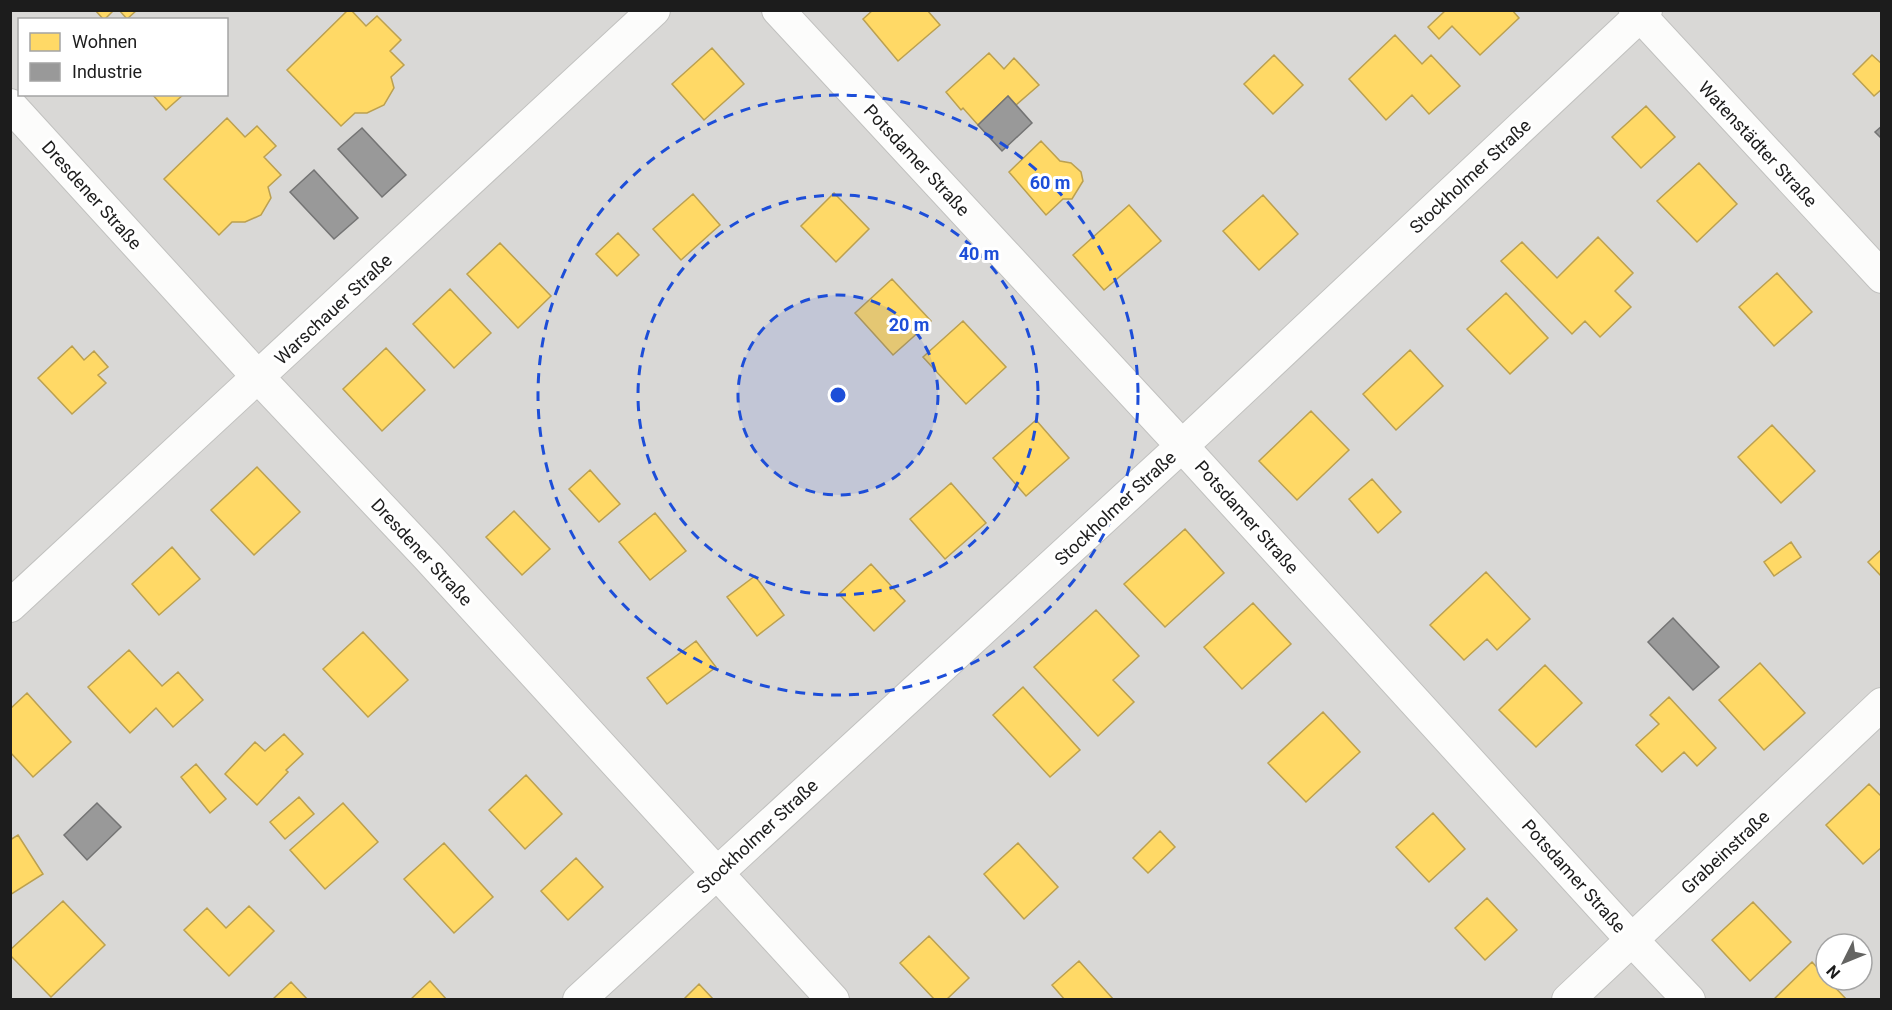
<svg xmlns="http://www.w3.org/2000/svg" width="1892" height="1010" viewBox="0 0 1892 1010" font-family="Roboto,sans-serif">
<rect width="100%" height="100%" fill="#eae9e4"/>
<path fill="#d9d8d6" fill-rule="evenodd" d="M 11,11 L 1881,11 L 1881,999 L 11,999 ZM 20,20 L 226,20 L 226,94 L 20,94 ZM 1826,944 L 1862,944 L 1862,980 L 1826,980 Z"/>
<path fill="#ffd966" stroke="#bba050" stroke-width="1.5" d="M 95,10 L 114,10 L 104,20 Z
M 119,10 L 137,10 L 127,19 Z
M 348,10 L 351,10 L 366,26 L 377,16 L 401,40 L 390,51 L 404,65 L 391,77 L 394,88 L 384,105 L 367,113 L 355,113 L 341,126 L 287,70 Z
M 873,10 L 927,10 L 940,25 L 898,61 L 863,19 Z
M 1446,10 L 1512,10 L 1519,18 L 1480,55 L 1452,26 L 1439,39 L 1428,27 Z
M 1395,35 L 1422,64 L 1431,55 L 1460,86 L 1429,114 L 1412,95 L 1386,120 L 1349,79 Z
M 712,48 L 744,84 L 704,120 L 672,84 Z
M 989,53 L 1004,69 L 1014,58 L 1039,85 L 1016,105 L 1008,96 L 978,125 L 963,108 L 961,110 L 946,92 Z
M 1274,55 L 1303,85 L 1273,114 L 1244,84 Z
M 1872,55 L 1882,64 L 1882,89 L 1874,96 L 1853,74 Z
M 152,94 L 184,94 L 166,110 Z
M 1646,106 L 1675,137 L 1641,168 L 1612,137 Z
M 227,118 L 245,137 L 257,126 L 276,146 L 264,157 L 281,175 L 268,187 L 271,198 L 261,215 L 245,222 L 232,222 L 219,235 L 164,179 Z
M 1041,141 L 1060,161 L 1071,163 L 1081,172 L 1083,181 L 1072,199 L 1063,199 L 1046,215 L 1009,172 Z
M 1699,163 L 1737,204 L 1697,242 L 1657,201 Z
M 834,193 L 869,229 L 836,262 L 801,226 Z
M 693,194 L 720,225 L 681,260 L 653,229 Z
M 1263,195 L 1298,234 L 1259,270 L 1223,231 Z
M 1129,205 L 1161,241 L 1104,290 L 1073,255 Z
M 618,233 L 639,255 L 617,276 L 596,254 Z
M 1598,237 L 1633,273 L 1615,291 L 1631,307 L 1600,337 L 1585,321 L 1572,334 L 1501,261 L 1522,242 L 1557,278 Z
M 500,243 L 551,296 L 518,328 L 467,274 Z
M 1777,273 L 1812,312 L 1774,346 L 1739,307 Z
M 892,279 L 931,321 L 893,355 L 855,313 Z
M 450,289 L 491,333 L 454,368 L 413,324 Z
M 1506,293 L 1548,338 L 1510,374 L 1467,329 Z
M 963,321 L 1006,367 L 966,404 L 923,357 Z
M 72,346 L 84,360 L 94,351 L 108,367 L 98,375 L 106,383 L 72,414 L 38,378 Z
M 386,348 L 425,390 L 382,431 L 343,389 Z
M 1410,350 L 1443,386 L 1396,430 L 1363,394 Z
M 1311,411 L 1349,450 L 1297,500 L 1259,461 Z
M 1036,420 L 1069,458 L 1026,496 L 993,458 Z
M 1772,425 L 1815,471 L 1781,503 L 1738,457 Z
M 257,467 L 300,512 L 254,555 L 211,510 Z
M 590,470 L 620,504 L 599,522 L 569,489 Z
M 1372,479 L 1401,512 L 1378,533 L 1349,499 Z
M 951,483 L 986,523 L 945,559 L 910,519 Z
M 514,511 L 550,549 L 522,575 L 486,537 Z
M 655,513 L 686,551 L 650,580 L 619,542 Z
M 1185,529 L 1224,573 L 1165,627 L 1124,584 Z
M 1791,542 L 1801,557 L 1774,576 L 1764,562 Z
M 172,547 L 200,579 L 159,615 L 132,584 Z
M 1882,549 L 1882,577 L 1868,562 Z
M 871,564 L 905,601 L 874,631 L 839,594 Z
M 1486,572 L 1530,619 L 1497,650 L 1487,639 L 1464,660 L 1430,625 Z
M 755,576 L 784,615 L 757,636 L 727,597 Z
M 1253,603 L 1291,644 L 1242,689 L 1204,647 Z
M 1096,610 L 1139,656 L 1113,680 L 1134,702 L 1098,736 L 1034,667 Z
M 363,632 L 408,680 L 368,717 L 323,669 Z
M 696,641 L 716,667 L 667,704 L 647,678 Z
M 129,650 L 162,686 L 178,672 L 203,700 L 173,727 L 156,708 L 130,733 L 88,687 Z
M 1760,663 L 1805,713 L 1764,750 L 1719,700 Z
M 1545,665 L 1582,703 L 1536,747 L 1499,710 Z
M 1023,687 L 1080,750 L 1050,777 L 993,715 Z
M 27,693 L 71,742 L 33,777 L 10,752 L 10,709 Z
M 1669,697 L 1716,748 L 1697,766 L 1684,752 L 1662,772 L 1636,745 L 1659,724 L 1650,715 Z
M 1323,712 L 1360,752 L 1306,802 L 1268,763 Z
M 284,734 L 303,754 L 286,770 L 288,772 L 257,805 L 225,774 L 255,742 L 265,751 Z
M 196,764 L 226,799 L 210,813 L 181,777 Z
M 526,775 L 562,814 L 525,849 L 489,810 Z
M 1869,784 L 1882,797 L 1882,847 L 1863,864 L 1826,825 Z
M 299,797 L 314,814 L 285,839 L 270,822 Z
M 343,803 L 378,842 L 325,889 L 290,850 Z
M 1433,813 L 1465,849 L 1429,882 L 1396,847 Z
M 1160,831 L 1175,847 L 1148,873 L 1133,858 Z
M 18,835 L 43,874 L 10,895 L 10,840 Z
M 444,843 L 493,897 L 454,933 L 404,879 Z
M 1018,843 L 1058,887 L 1024,919 L 984,874 Z
M 576,858 L 603,887 L 568,920 L 541,891 Z
M 1487,898 L 1517,930 L 1485,960 L 1455,928 Z
M 63,901 L 105,945 L 51,997 L 10,955 L 10,950 Z
M 1753,902 L 1791,942 L 1750,981 L 1712,940 Z
M 249,906 L 274,931 L 229,976 L 184,930 L 207,908 L 226,928 Z
M 929,936 L 969,978 L 946,1000 L 935,1000 L 900,963 Z
M 1079,961 L 1114,1000 L 1065,1000 L 1052,985 Z
M 1812,962 L 1826,977 L 1826,980 L 1828,980 L 1847,1000 L 1773,1000 Z
M 430,981 L 447,1000 L 410,1000 Z
M 291,982 L 308,1000 L 272,1000 Z
M 699,984 L 714,1000 L 683,1000 Z"/>
<path fill="#999" stroke="#747474" stroke-width="1.5" d="M 1008,96 L 1032,123 L 1002,151 L 978,125 Z
M 1882,126 L 1882,139 L 1875,132 Z
M 362,128 L 406,175 L 382,197 L 338,149 Z
M 314,170 L 358,218 L 334,239 L 290,192 Z
M 1673,618 L 1719,667 L 1693,690 L 1648,642 Z
M 97,803 L 121,827 L 87,860 L 64,835 Z"/>
<g fill="none" stroke-linecap="round" stroke-linejoin="round">
<g stroke="#c1c1bf" stroke-width="34">
<path id="street" d="M 778,10 L 1182,446 L 1632,940 L 1689,1000
M 1635,10 L 1882,277
M 10,105 L 258,377 L 427,556 L 833,1000
M 10,606 L 654,10
M 579,1000 L 1182,446 L 1646,10
M 1568,1000 L 1882,704"/>
</g>
<use href="#street" stroke="#fcfcfb" stroke-width="32"/>
</g>
<circle cx="838" cy="395" r="100" fill="#1d4ed8" fill-opacity=".12"/>
<g fill="none" stroke="#1d4ed8" stroke-width="3" stroke-dasharray="10 8">
<circle cx="838" cy="395" r="100"/>
<circle cx="838" cy="395" r="200"/>
<circle cx="838" cy="395" r="300"/>
</g>
<g text-anchor="middle" dominant-baseline="central" stroke-width="6" stroke-linejoin="round" paint-order="stroke">
<g font-size="18" fill="#1c1c1c" stroke="#fff">
<text transform="translate(1758 144) rotate(47)">Watenstädter Straße</text>
<text transform="translate(917 160) rotate(47)">Potsdamer Straße</text>
<text transform="translate(1470 176) rotate(-43)">Stockholmer Straße</text>
<text transform="translate(92 195) rotate(48)">Dresdener Straße</text>
<text transform="translate(333 309) rotate(-43)">Warschauer Straße</text>
<text transform="translate(1115 508) rotate(-43)">Stockholmer Straße</text>
<text transform="translate(1247 517) rotate(48)">Potsdamer Straße</text>
<text transform="translate(422 552) rotate(47)">Dresdener Straße</text>
<text transform="translate(757 836) rotate(-43)">Stockholmer Straße</text>
<text transform="translate(1725 852) rotate(-43)">Grabeinstraße</text>
<text transform="translate(1574 876) rotate(48)">Potsdamer Straße</text>
</g>
</g>
<circle cx="838" cy="395" r="9" fill="#1d4ed8" stroke="#fff" stroke-width="3"/>
<g font-size="18" text-anchor="middle" font-weight="bold" fill="#1d4ed8" stroke="#fff" stroke-width="6" stroke-linejoin="round" paint-order="stroke">
<text x="1050" y="189">60 m</text>
<text x="979" y="260">40 m</text>
<text x="909" y="331">20 m</text>
</g>
<rect width="1892" height="1010" fill="none" stroke="#1c1c1c" stroke-width="24"/>
<rect x="18" y="18" width="210" height="78" fill="#ffffff" stroke="#a4a4a4" stroke-width="1.5"/>
<rect x="30" y="33" width="30" height="18" fill="#ffd966" stroke="#a4a4a4" stroke-width="1.5"/>
<text x="72" y="48" font-size="18" fill="#1c1c1c">Wohnen</text>
<rect x="30" y="63" width="30" height="18" fill="#999999" stroke="#a4a4a4" stroke-width="1.5"/>
<text x="72" y="78" font-size="18" fill="#1c1c1c">Industrie</text>
<g transform="translate(1844 962) rotate(227)"><circle r="28" fill="#ffffff" stroke="#a4a4a4" stroke-width="1.5"/>
<path d="M0-4.5L10 22L0 15L-10 22Z" fill="#646462"/>
<text y="-9" font-size="16" font-weight="bold" text-anchor="middle" fill="#1c1c1c">N</text>
</g>
</svg>
